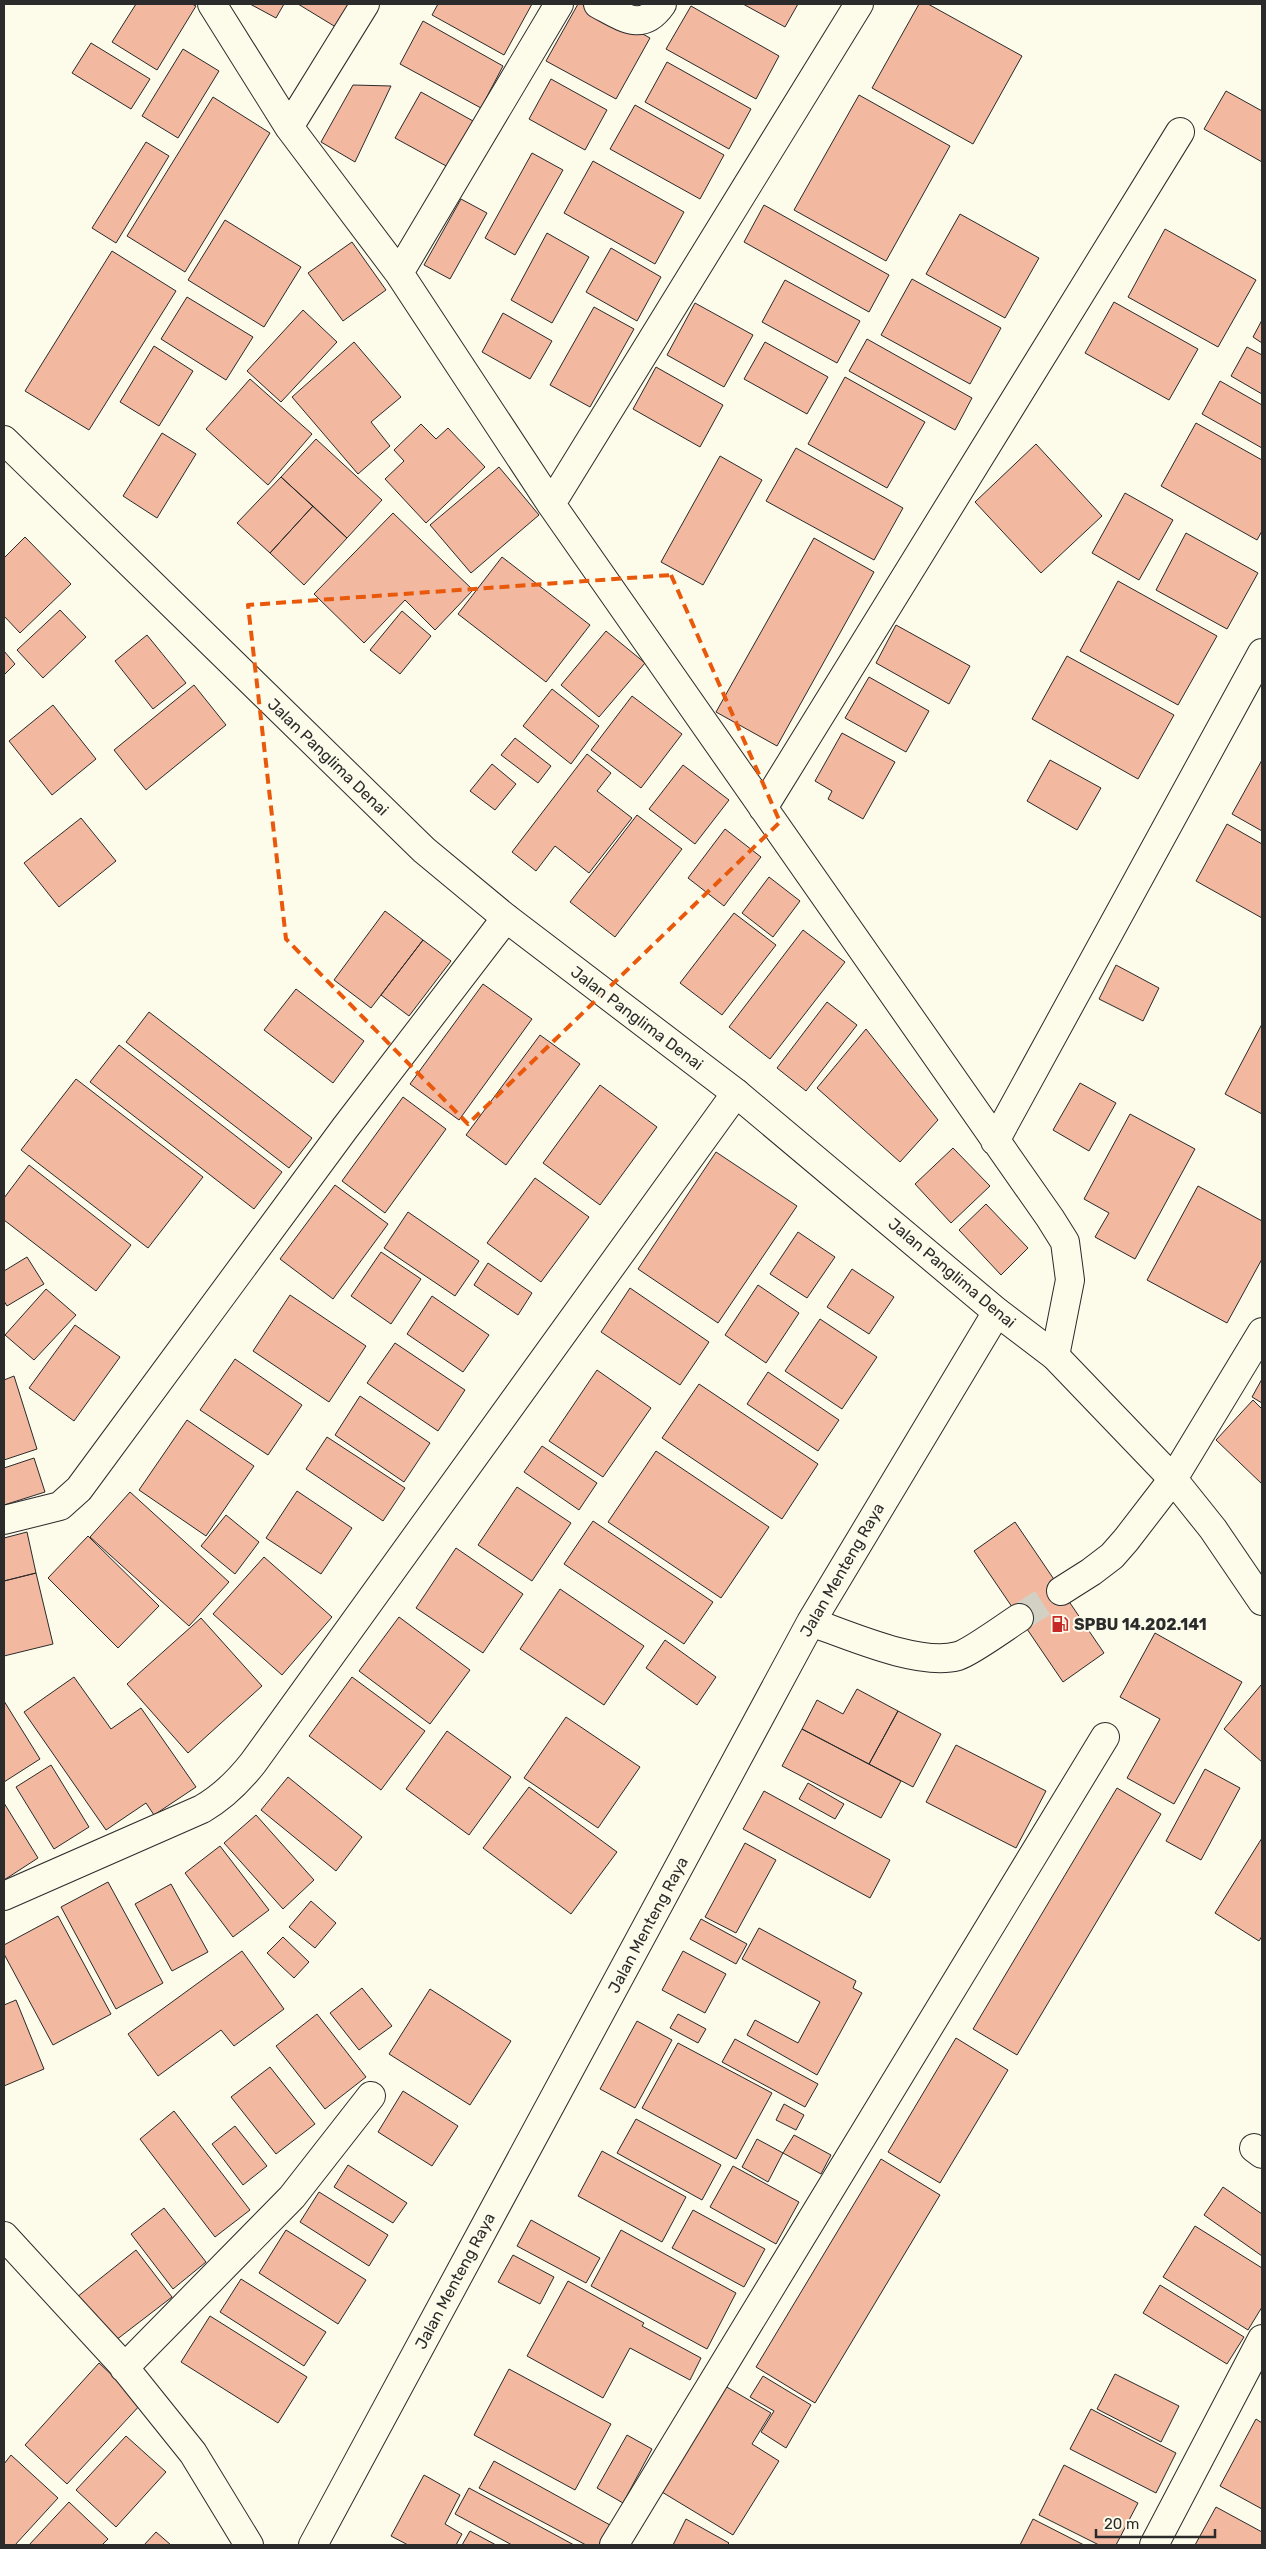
<svg xmlns="http://www.w3.org/2000/svg" width="1266" height="2549" viewBox="0 0 1266 2549" font-family="Rubik,sans-serif">
<rect width="100%" height="100%" fill="#fdfbea"/>
<path fill="#f2b8a0" stroke="#2b2b2b" d="M 136,4 L 192,4 L 196,6 L 157,70 L 112,42 Z
M 250,4 L 284,4 L 276,18 Z
M 298,4 L 353,4 L 339,29 Z
M 438,4 L 532,4 L 504,55 L 432,15 Z
M 578,4 L 588,4 L 650,38 L 616,99 L 546,61 Z
M 743,4 L 798,4 L 785,27 Z
M 919,4 L 928,4 L 1022,56 L 973,144 L 872,88 Z
M 691,6 L 779,56 L 756,99 L 666,49 Z
M 423,21 L 503,66 L 481,108 L 400,64 Z
M 91,43 L 150,79 L 131,109 L 72,73 Z
M 183,49 L 219,71 L 178,138 L 142,116 Z
M 667,62 L 751,109 L 729,149 L 645,102 Z
M 551,79 L 607,110 L 585,150 L 529,119 Z
M 353,85 L 391,86 L 355,162 L 321,142 Z
M 1226,91 L 1262,111 L 1262,162 L 1204,129 Z
M 421,92 L 473,121 L 448,167 L 395,138 Z
M 859,95 L 950,146 L 886,261 L 794,210 Z
M 213,97 L 270,133 L 185,272 L 127,236 Z
M 635,105 L 724,155 L 700,199 L 610,149 Z
M 146,142 L 169,156 L 116,243 L 92,228 Z
M 532,153 L 563,170 L 515,255 L 485,238 Z
M 593,161 L 684,212 L 655,264 L 564,213 Z
M 461,199 L 487,213 L 450,279 L 424,265 Z
M 764,205 L 889,275 L 869,312 L 744,242 Z
M 960,214 L 1039,258 L 1005,318 L 926,274 Z
M 225,220 L 301,267 L 264,327 L 188,280 Z
M 1165,229 L 1256,280 L 1218,347 L 1128,297 Z
M 547,233 L 589,257 L 552,323 L 511,300 Z
M 352,242 L 386,290 L 343,321 L 308,273 Z
M 611,248 L 661,277 L 637,321 L 586,292 Z
M 112,251 L 176,291 L 89,430 L 25,391 Z
M 912,279 L 1001,328 L 970,384 L 881,335 Z
M 785,280 L 860,321 L 837,363 L 762,322 Z
M 187,297 L 253,337 L 226,380 L 161,339 Z
M 1114,302 L 1198,349 L 1169,400 L 1085,353 Z
M 695,303 L 753,335 L 724,387 L 667,355 Z
M 594,307 L 634,329 L 590,407 L 550,385 Z
M 303,310 L 337,342 L 281,402 L 247,371 Z
M 503,313 L 552,341 L 530,379 L 482,352 Z
M 1262,320 L 1262,343 L 1253,337 Z
M 867,339 L 972,398 L 955,430 L 849,371 Z
M 354,342 L 401,397 L 371,422 L 390,446 L 358,474 L 292,397 Z
M 765,342 L 828,377 L 807,414 L 744,379 Z
M 154,346 L 193,371 L 159,426 L 120,402 Z
M 1247,347 L 1262,355 L 1262,394 L 1231,376 Z
M 656,367 L 723,405 L 700,447 L 633,409 Z
M 845,377 L 925,422 L 887,488 L 808,444 Z
M 250,379 L 312,434 L 268,485 L 206,429 Z
M 1220,381 L 1262,405 L 1262,448 L 1202,414 Z
M 1196,423 L 1262,460 L 1262,531 L 1257,540 L 1161,486 Z
M 421,424 L 436,439 L 448,428 L 485,467 L 426,523 L 385,479 L 404,461 L 394,450 Z
M 162,433 L 196,454 L 157,518 L 123,496 Z
M 316,439 L 382,500 L 347,538 L 281,477 Z
M 1036,444 L 1102,516 L 1041,573 L 975,502 Z
M 796,448 L 903,508 L 874,560 L 766,501 Z
M 720,456 L 762,480 L 703,585 L 661,562 Z
M 499,467 L 539,515 L 471,573 L 430,525 Z
M 281,477 L 313,506 L 270,553 L 237,523 Z
M 1125,493 L 1173,520 L 1139,580 L 1092,553 Z
M 313,506 L 347,538 L 304,585 L 270,553 Z
M 393,513 L 473,590 L 435,630 L 405,600 L 364,643 L 314,594 Z
M 1186,533 L 1258,573 L 1227,629 L 1156,590 Z
M 25,537 L 71,584 L 20,633 L 4,616 L 4,558 Z
M 814,538 L 874,572 L 777,746 L 716,712 Z
M 502,557 L 590,625 L 546,682 L 458,614 Z
M 1118,581 L 1217,636 L 1178,705 L 1080,651 Z
M 60,610 L 86,637 L 43,678 L 17,650 Z
M 402,611 L 431,636 L 400,674 L 370,650 Z
M 896,625 L 970,666 L 949,704 L 876,663 Z
M 606,631 L 645,663 L 599,717 L 561,685 Z
M 147,635 L 186,683 L 153,709 L 115,661 Z
M 4,651 L 15,664 L 4,675 Z
M 1067,656 L 1174,715 L 1138,779 L 1032,719 Z
M 869,677 L 929,711 L 906,752 L 845,718 Z
M 194,685 L 226,725 L 146,790 L 114,750 Z
M 552,689 L 599,726 L 571,764 L 523,726 Z
M 632,696 L 682,734 L 641,788 L 591,750 Z
M 53,705 L 96,759 L 52,795 L 9,741 Z
M 842,733 L 895,762 L 863,819 L 828,799 L 832,791 L 815,781 Z
M 515,738 L 551,766 L 538,783 L 501,755 Z
M 587,754 L 611,773 L 597,791 L 632,818 L 589,873 L 555,846 L 536,871 L 512,852 Z
M 1050,760 L 1101,788 L 1077,830 L 1027,801 Z
M 1262,760 L 1262,831 L 1232,814 Z
M 492,764 L 516,784 L 495,810 L 470,791 Z
M 683,765 L 729,800 L 695,844 L 649,809 Z
M 637,815 L 682,849 L 615,937 L 570,902 Z
M 81,818 L 116,861 L 59,907 L 24,863 Z
M 1227,824 L 1262,844 L 1262,918 L 1196,881 Z
M 725,829 L 761,857 L 724,906 L 688,878 Z
M 769,877 L 800,901 L 773,937 L 742,913 Z
M 385,911 L 423,940 L 371,1008 L 334,980 Z
M 734,913 L 776,945 L 722,1015 L 680,983 Z
M 803,930 L 845,962 L 770,1059 L 729,1027 Z
M 423,940 L 451,961 L 409,1016 L 381,995 Z
M 1116,965 L 1159,988 L 1143,1021 L 1099,999 Z
M 483,984 L 532,1019 L 459,1120 L 410,1084 Z
M 296,989 L 364,1041 L 333,1083 L 264,1030 Z
M 827,1002 L 857,1025 L 806,1091 L 777,1068 Z
M 149,1012 L 312,1138 L 289,1168 L 126,1042 Z
M 1262,1024 L 1262,1114 L 1225,1094 Z
M 866,1029 L 938,1120 L 900,1162 L 817,1088 Z
M 540,1035 L 580,1064 L 506,1165 L 466,1135 Z
M 119,1045 L 282,1172 L 254,1209 L 90,1082 Z
M 76,1079 L 203,1177 L 148,1248 L 21,1150 Z
M 1080,1083 L 1116,1103 L 1089,1151 L 1053,1130 Z
M 600,1085 L 657,1127 L 600,1205 L 543,1163 Z
M 403,1097 L 446,1129 L 385,1213 L 342,1181 Z
M 1130,1114 L 1195,1149 L 1135,1259 L 1095,1237 L 1109,1213 L 1084,1199 Z
M 953,1148 L 990,1186 L 951,1223 L 915,1184 Z
M 716,1152 L 797,1206 L 718,1323 L 638,1269 Z
M 29,1165 L 131,1245 L 96,1291 L 4,1220 L 4,1198 Z
M 535,1178 L 589,1217 L 541,1282 L 487,1243 Z
M 335,1185 L 388,1224 L 333,1299 L 280,1259 Z
M 1198,1186 L 1262,1221 L 1262,1259 L 1227,1323 L 1147,1280 Z
M 986,1204 L 1028,1248 L 1001,1275 L 959,1230 Z
M 408,1212 L 479,1261 L 455,1296 L 384,1248 Z
M 798,1232 L 835,1257 L 807,1298 L 770,1274 Z
M 381,1252 L 421,1279 L 391,1324 L 351,1296 Z
M 27,1257 L 44,1284 L 7,1306 L 4,1301 L 4,1271 Z
M 488,1263 L 532,1293 L 518,1315 L 474,1285 Z
M 852,1269 L 894,1297 L 869,1334 L 827,1307 Z
M 758,1285 L 799,1313 L 766,1363 L 725,1335 Z
M 630,1288 L 709,1342 L 680,1385 L 601,1332 Z
M 46,1289 L 76,1315 L 34,1360 L 5,1335 Z
M 290,1295 L 366,1346 L 329,1402 L 253,1351 Z
M 432,1296 L 489,1335 L 463,1372 L 407,1334 Z
M 820,1319 L 877,1357 L 842,1409 L 785,1371 Z
M 75,1325 L 120,1357 L 74,1421 L 29,1388 Z
M 395,1343 L 465,1390 L 438,1431 L 367,1383 Z
M 235,1359 L 302,1405 L 268,1455 L 200,1410 Z
M 597,1370 L 651,1408 L 603,1477 L 549,1441 Z
M 768,1372 L 839,1420 L 818,1451 L 747,1404 Z
M 14,1376 L 37,1449 L 4,1460 L 4,1380 Z
M 1262,1379 L 1262,1403 L 1252,1397 Z
M 699,1384 L 818,1464 L 782,1519 L 662,1438 Z
M 360,1396 L 430,1443 L 404,1482 L 335,1435 Z
M 1253,1400 L 1262,1409 L 1262,1484 L 1216,1440 Z
M 187,1420 L 254,1466 L 206,1536 L 139,1490 Z
M 327,1437 L 405,1488 L 383,1521 L 306,1469 Z
M 542,1446 L 597,1483 L 579,1510 L 524,1472 Z
M 656,1451 L 769,1527 L 721,1598 L 608,1522 Z
M 34,1458 L 45,1492 L 4,1505 L 4,1468 Z
M 517,1487 L 571,1523 L 532,1581 L 478,1545 Z
M 297,1491 L 352,1528 L 321,1574 L 266,1538 Z
M 130,1492 L 229,1582 L 189,1626 L 90,1537 Z
M 226,1515 L 259,1542 L 235,1574 L 201,1546 Z
M 593,1521 L 713,1602 L 684,1644 L 564,1564 Z
M 1015,1522 L 1104,1653 L 1063,1682 L 974,1551 Z
M 27,1532 L 36,1573 L 4,1581 L 4,1538 Z
M 88,1536 L 159,1606 L 118,1648 L 48,1578 Z
M 456,1548 L 523,1594 L 483,1653 L 416,1608 Z
M 264,1557 L 332,1617 L 282,1675 L 213,1614 Z
M 36,1573 L 53,1644 L 4,1656 L 4,1581 Z
M 560,1589 L 644,1646 L 604,1705 L 520,1649 Z
M 399,1617 L 470,1670 L 430,1724 L 359,1671 Z
M 201,1618 L 262,1686 L 188,1753 L 127,1684 Z
M 1155,1633 L 1242,1682 L 1174,1804 L 1127,1778 L 1160,1719 L 1120,1697 Z
M 665,1640 L 716,1677 L 697,1705 L 646,1668 Z
M 74,1677 L 111,1729 L 141,1708 L 196,1787 L 154,1815 L 146,1803 L 106,1830 L 24,1712 Z
M 352,1677 L 425,1731 L 381,1790 L 309,1736 Z
M 1261,1685 L 1262,1687 L 1262,1762 L 1224,1729 Z
M 857,1689 L 898,1711 L 869,1764 L 802,1729 L 817,1700 L 843,1714 Z
M 4,1701 L 40,1759 L 4,1782 Z
M 898,1711 L 941,1734 L 913,1787 L 869,1764 Z
M 566,1717 L 640,1767 L 598,1828 L 524,1778 Z
M 802,1729 L 901,1781 L 881,1818 L 782,1766 Z
M 447,1731 L 511,1777 L 469,1835 L 406,1789 Z
M 956,1745 L 1046,1791 L 1016,1848 L 926,1802 Z
M 51,1765 L 89,1827 L 54,1849 L 16,1787 Z
M 1205,1769 L 1240,1788 L 1201,1860 L 1166,1841 Z
M 288,1777 L 362,1837 L 336,1871 L 261,1810 Z
M 808,1783 L 844,1804 L 835,1819 L 799,1799 Z
M 529,1787 L 617,1852 L 571,1914 L 483,1848 Z
M 1117,1788 L 1161,1814 L 1017,2055 L 973,2029 Z
M 764,1791 L 890,1860 L 870,1898 L 743,1829 Z
M 4,1803 L 38,1858 L 4,1880 Z
M 256,1815 L 314,1880 L 283,1909 L 224,1843 Z
M 1262,1838 L 1262,1936 L 1259,1941 L 1215,1913 Z
M 745,1843 L 776,1860 L 736,1933 L 705,1917 Z
M 220,1846 L 269,1910 L 233,1937 L 185,1873 Z
M 108,1882 L 163,1983 L 116,2009 L 61,1907 Z
M 171,1884 L 208,1952 L 172,1971 L 135,1904 Z
M 311,1901 L 336,1923 L 315,1948 L 289,1927 Z
M 58,1916 L 111,2014 L 53,2045 L 4,1954 L 4,1945 Z
M 701,1919 L 747,1944 L 736,1964 L 690,1939 Z
M 759,1928 L 856,1981 L 853,1988 L 862,1993 L 817,2075 L 747,2035 L 755,2020 L 798,2043 L 820,2002 L 742,1959 Z
M 283,1937 L 309,1962 L 294,1978 L 267,1953 Z
M 242,1951 L 284,2009 L 234,2046 L 221,2030 L 158,2076 L 128,2034 Z
M 683,1951 L 726,1974 L 705,2013 L 662,1990 Z
M 362,1988 L 392,2026 L 359,2050 L 330,2013 Z
M 430,1989 L 511,2041 L 470,2105 L 389,2054 Z
M 16,2000 L 44,2069 L 4,2086 L 4,2005 Z
M 317,2014 L 366,2077 L 325,2109 L 276,2046 Z
M 678,2014 L 706,2029 L 698,2043 L 670,2028 Z
M 637,2021 L 672,2040 L 635,2108 L 600,2089 Z
M 956,2038 L 1008,2070 L 940,2183 L 888,2152 Z
M 735,2039 L 818,2084 L 805,2107 L 722,2062 Z
M 678,2043 L 772,2093 L 736,2159 L 642,2108 Z
M 270,2067 L 315,2124 L 276,2154 L 231,2097 Z
M 403,2091 L 458,2126 L 432,2166 L 378,2132 Z
M 784,2104 L 804,2115 L 796,2130 L 776,2120 Z
M 174,2111 L 250,2210 L 215,2237 L 140,2139 Z
M 636,2119 L 721,2165 L 702,2200 L 617,2153 Z
M 235,2126 L 267,2166 L 243,2185 L 212,2144 Z
M 794,2135 L 831,2155 L 821,2174 L 783,2153 Z
M 757,2139 L 783,2153 L 768,2182 L 742,2167 Z
M 602,2151 L 686,2197 L 662,2242 L 578,2196 Z
M 881,2159 L 940,2195 L 815,2403 L 756,2367 Z
M 348,2165 L 407,2203 L 393,2223 L 334,2187 Z
M 733,2166 L 799,2202 L 776,2244 L 710,2207 Z
M 1223,2187 L 1262,2214 L 1262,2256 L 1204,2215 Z
M 319,2192 L 388,2235 L 369,2266 L 300,2222 Z
M 164,2208 L 206,2262 L 173,2289 L 131,2234 Z
M 693,2210 L 765,2249 L 744,2287 L 672,2248 Z
M 531,2220 L 600,2258 L 586,2283 L 517,2246 Z
M 1195,2226 L 1262,2268 L 1262,2307 L 1248,2330 L 1163,2277 Z
M 286,2230 L 366,2280 L 338,2324 L 259,2273 Z
M 621,2230 L 736,2293 L 707,2349 L 591,2286 Z
M 136,2250 L 172,2297 L 107,2347 L 72,2301 Z
M 513,2255 L 554,2277 L 540,2304 L 498,2282 Z
M 241,2279 L 326,2332 L 304,2366 L 220,2312 Z
M 568,2281 L 644,2323 L 642,2326 L 701,2358 L 690,2380 L 630,2348 L 603,2398 L 527,2356 Z
M 1160,2285 L 1244,2337 L 1227,2364 L 1143,2313 Z
M 210,2316 L 307,2377 L 278,2423 L 181,2362 Z
M 99,2363 L 142,2403 L 67,2484 L 25,2445 Z
M 509,2369 L 611,2424 L 575,2490 L 474,2435 Z
M 1115,2374 L 1179,2406 L 1161,2442 L 1097,2409 Z
M 763,2376 L 811,2405 L 786,2448 L 761,2432 L 774,2411 L 750,2397 Z
M 725,2386 L 771,2413 L 752,2444 L 779,2461 L 733,2535 L 652,2486 Z
M 1091,2409 L 1176,2453 L 1156,2493 L 1070,2449 Z
M 1256,2419 L 1262,2423 L 1262,2509 L 1220,2486 Z
M 627,2435 L 652,2449 L 623,2503 L 597,2488 Z
M 126,2436 L 166,2472 L 116,2527 L 76,2490 Z
M 11,2455 L 58,2498 L 15,2545 L 4,2545 L 4,2464 Z
M 494,2461 L 610,2525 L 599,2545 L 586,2545 L 479,2488 Z
M 1064,2465 L 1138,2503 L 1116,2545 L 1099,2545 L 1039,2515 Z
M 424,2475 L 460,2495 L 445,2524 L 462,2534 L 456,2545 L 408,2545 L 391,2536 Z
M 469,2488 L 574,2545 L 512,2545 L 455,2514 Z
M 69,2502 L 108,2539 L 102,2545 L 29,2545 Z
M 1216,2507 L 1262,2532 L 1262,2545 L 1195,2545 Z
M 686,2519 L 729,2543 L 727,2545 L 673,2545 Z
M 1033,2519 L 1084,2545 L 1020,2545 Z
M 470,2531 L 496,2545 L 462,2545 Z
M 156,2532 L 171,2545 L 144,2545 Z"/>
<g fill="none" stroke-linecap="round" stroke-linejoin="round">
<path stroke="#d3d1c4" stroke-width="28" stroke-dasharray="28 14" stroke-linecap="butt" d="M 1019,1618 L 1061,1591"/>
<g stroke="#2b2b2b" stroke-width="30">
<path id="minor" d="M 212,4 L 289,127 L 399,273 L 551,504 L 1050,1218 L 1065,1242 L 1070,1280 L 1055,1356
M 598,4 C 623,17 642,33 662,4
M 289,127 L 365,4
M 399,273 L 559,4
M 551,504 L 859,4
M 763,808 L 1180,132
M 995,1141 L 1262,653
M 4,1520 L 60,1506 L 79,1489 L 345,1128 L 506,918
M 1061,1591 L 1091,1572 L 1112,1556 L 1126,1540 L 1173,1479 L 1262,1332
M 811,1622 C 848,1635 920,1667 958,1656 C 971,1652 1005,1627 1019,1618
M 4,1896 L 202,1809 C 223,1797 238,1782 253,1763 L 736,1093
M 1254,2148 L 1262,2154
M 4,2236 L 120,2362 L 193,2453 L 249,2545
M 124,2368 L 292,2197 L 371,2096
M 313,2545 L 811,1622 L 997,1312
M 614,2545 L 1105,1737
M 1154,2545 L 1262,2339"/>
</g>
<g stroke="#2b2b2b" stroke-width="30">
<path id="major" d="M 4,440 L 424,850 L 506,918 L 736,1093 L 997,1312 L 1055,1356 L 1173,1479 L 1213,1529 L 1262,1601"/>
</g>
<use href="#minor" stroke="#fdfbea" stroke-width="28"/>
<use href="#major" stroke="#fdfbea" stroke-width="28"/>
</g>
<path fill="none" stroke="#e8590c" stroke-width="4" stroke-dasharray="10 6" stroke-linejoin="round" d="M 671,575 L 780,822 L 468,1124 L 286,939 L 248,605 Z"/>
<defs>
<g id="fuel-bare" transform="scale(1.35)"><path d="M-5.5-6h7V0h2V4h1.3V-2.5L3-4.5l.8-.8L6-3V5H2.5V1h-1V6h-7ZM-4.2-4.7v3.2H.2V-4.7Z" fill="#c62828" stroke="#fdfbea" stroke-width="2.5" paint-order="stroke"/></g>
</defs>
<g fill-rule="evenodd">
<use href="#fuel-bare" x="1060" y="1624"/>
</g>
<g text-anchor="middle" dominant-baseline="central" stroke-width="4" stroke-linejoin="round" paint-order="stroke">
<g font-size="16" fill="#2b2b2b" stroke="#fdfbea">
<text transform="translate(328 757) rotate(44)">Jalan Panglima Denai</text>
<text transform="translate(637 1018) rotate(37)">Jalan Panglima Denai</text>
<text transform="translate(952 1273) rotate(40)">Jalan Panglima Denai</text>
<text transform="translate(842 1570) rotate(-60)">Jalan Menteng Raya</text>
<text transform="translate(648 1925) rotate(-62)">Jalan Menteng Raya</text>
<text transform="translate(455 2281) rotate(-62)">Jalan Menteng Raya</text>
</g>
<g font-size="16" font-weight="bold" fill="#2b2b2b" stroke="#fdfbea" text-anchor="start">
<text x="1074" y="1624">SPBU 14.202.141</text>
</g>
</g>
<rect width="1266" height="2549" fill="none" stroke="#2b2b2b" stroke-width="10"/>
<path d="M1096 2529v8h119v-8" fill="none" stroke="#2b2b2b" stroke-width="2.5"/>
<text x="1104" y="2529" font-size="15" fill="#2b2b2b" stroke="#fdfbea" stroke-width="4" paint-order="stroke">20 m</text>
</svg>
